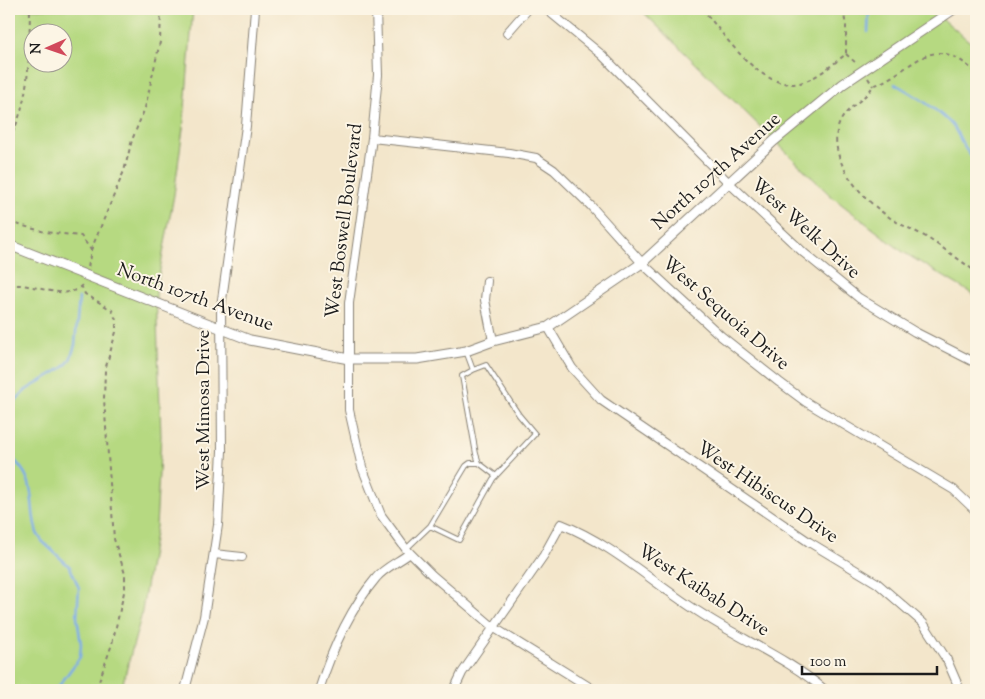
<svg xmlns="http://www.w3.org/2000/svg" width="985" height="699" viewBox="0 0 985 699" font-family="'Sorts Mill Goudy',serif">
<rect width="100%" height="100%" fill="#fcf5e5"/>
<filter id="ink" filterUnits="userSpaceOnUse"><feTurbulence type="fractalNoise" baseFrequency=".02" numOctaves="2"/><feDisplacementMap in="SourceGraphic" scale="10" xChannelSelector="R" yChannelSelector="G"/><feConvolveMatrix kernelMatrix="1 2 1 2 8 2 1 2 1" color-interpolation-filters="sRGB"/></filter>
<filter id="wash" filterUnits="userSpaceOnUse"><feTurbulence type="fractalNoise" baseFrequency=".0096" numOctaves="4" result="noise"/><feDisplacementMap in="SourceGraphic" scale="20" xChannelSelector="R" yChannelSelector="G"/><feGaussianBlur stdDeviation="1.12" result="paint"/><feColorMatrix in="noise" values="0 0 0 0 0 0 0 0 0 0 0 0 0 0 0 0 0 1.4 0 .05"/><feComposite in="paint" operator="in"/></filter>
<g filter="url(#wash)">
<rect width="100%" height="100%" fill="#f3e6cb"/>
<path fill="#b6d981" stroke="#697a4e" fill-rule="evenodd" d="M 9,9 L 193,9 L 184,121 L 174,195 L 156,291 L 161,436 L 156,527 L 141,617 L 121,690 L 9,690 ZM 32,32 L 62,32 L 62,62 L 32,62 Z
M 640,9 L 931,9 L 976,47 L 976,296 L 903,252 L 831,196 Z"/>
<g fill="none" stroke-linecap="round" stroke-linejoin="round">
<path stroke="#7dace7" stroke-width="2.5" d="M 868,32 L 869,9
M 895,84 C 915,95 936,108 952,125 C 961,136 963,152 976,159
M 9,407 L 26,390 L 64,367 L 70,360 L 75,345 L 79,298
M 9,455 C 40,482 27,499 37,533 L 42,541 L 70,567 L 79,588 L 77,617 L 81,644 L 80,657 L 56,690"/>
</g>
</g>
<g filter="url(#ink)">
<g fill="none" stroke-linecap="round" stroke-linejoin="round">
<g stroke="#888174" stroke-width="6">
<path id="service" d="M 473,370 L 462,376 L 476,454 L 479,463 L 496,476
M 430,526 L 459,540 L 493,479 L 535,434 L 519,415 L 486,365 L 473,370 L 466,351
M 406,549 L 430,526 L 466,466 L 470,463 L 479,463"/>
</g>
<g stroke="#888174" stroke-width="10">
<path id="minor" d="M 376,9 L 378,75 L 372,138 L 349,303 L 349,410 L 362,467 L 381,515 L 406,549 L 432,575 L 493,627 L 594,690
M 546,9 L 602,55 L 728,182 L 804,253 L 859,298 L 915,332 L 976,363
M 507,33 L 528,9
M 372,138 L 509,153 L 536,158 L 554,170 L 591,206 L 642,263 L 672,291 L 721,336 L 779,382 L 806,402 L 954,490 L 976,511
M 487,281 L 485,300 L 493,341
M 548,327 L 572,368 L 601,400 L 809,542 L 877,583 L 923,623 L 947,660 L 960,690
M 214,554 L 242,557
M 185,690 L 204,617 L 218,525 L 222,451 L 221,307 L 246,126 L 255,9
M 319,690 C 331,652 350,609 376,578 C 384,568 400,561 410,553
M 454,690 L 462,673 L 544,555 L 561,524 C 612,544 653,583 699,612 C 740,639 787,658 825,690"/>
</g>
<g stroke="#888174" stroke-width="11">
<path id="tertiary" d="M 9,245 L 250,340 L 349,359 L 417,359 L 466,351 L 493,341 L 548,327 L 642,263 L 774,141 L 843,84 L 954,9"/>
</g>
<path stroke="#888174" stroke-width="2" stroke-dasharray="4 4" stroke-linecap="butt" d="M 702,9 C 724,33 760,92 800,83 C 816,79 833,64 846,54 L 846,26 L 843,9
M 846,54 L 857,64
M 976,73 C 930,29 917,69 873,86 C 865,100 847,107 840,122 C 824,157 862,199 889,217 C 900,225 914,230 926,237 C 943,248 960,260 976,272
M 868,78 L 873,86
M 9,140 C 31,100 29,53 30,9
M 9,222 L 45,232 L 81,236 L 91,250 L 88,268
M 91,250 L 124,171 L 132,140 L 145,108 L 160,42 L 161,9
M 81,285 L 85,294 L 112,310 L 116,320 L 116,332 L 105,370 L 104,399 L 114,539 L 125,574 L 125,588 L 112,644 L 96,690
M 9,286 C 30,280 65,303 81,286"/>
<use href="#service" stroke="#fff" stroke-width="4"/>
<use href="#minor" stroke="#fff" stroke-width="8"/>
<use href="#tertiary" stroke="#fff" stroke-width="9"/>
</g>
</g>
<g text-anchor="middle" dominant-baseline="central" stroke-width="4" stroke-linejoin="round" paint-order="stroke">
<g font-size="19" fill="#1c1c1c" stroke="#fcf5e5">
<text transform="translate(717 172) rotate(-42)">North 107th Avenue</text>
<text transform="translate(345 221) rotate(-83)">West Boswell Boulevard</text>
<text transform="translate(805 229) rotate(42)">West Welk Drive</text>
<text transform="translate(195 298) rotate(20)">North 107th Avenue</text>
<text transform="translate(725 314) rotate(41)">West Sequoia Drive</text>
<text transform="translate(204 410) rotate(-90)">West Mimosa Drive</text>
<text transform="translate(767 493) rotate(34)">West Hibiscus Drive</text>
<text transform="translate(703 591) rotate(33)">West Kaibab Drive</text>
</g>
</g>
<rect width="985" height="699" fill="none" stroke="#fcf5e5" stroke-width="30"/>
<g transform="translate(48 48) rotate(268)"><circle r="24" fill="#fcf5e5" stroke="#a29e95"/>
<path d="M0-4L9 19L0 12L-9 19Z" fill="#d1495b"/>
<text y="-8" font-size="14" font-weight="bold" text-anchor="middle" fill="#1c1c1c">N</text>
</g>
<path d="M802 666v8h135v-8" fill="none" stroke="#1c1c1c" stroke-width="2.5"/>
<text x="810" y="666" font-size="15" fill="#1c1c1c" stroke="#fcf5e5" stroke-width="4" paint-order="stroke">100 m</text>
</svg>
